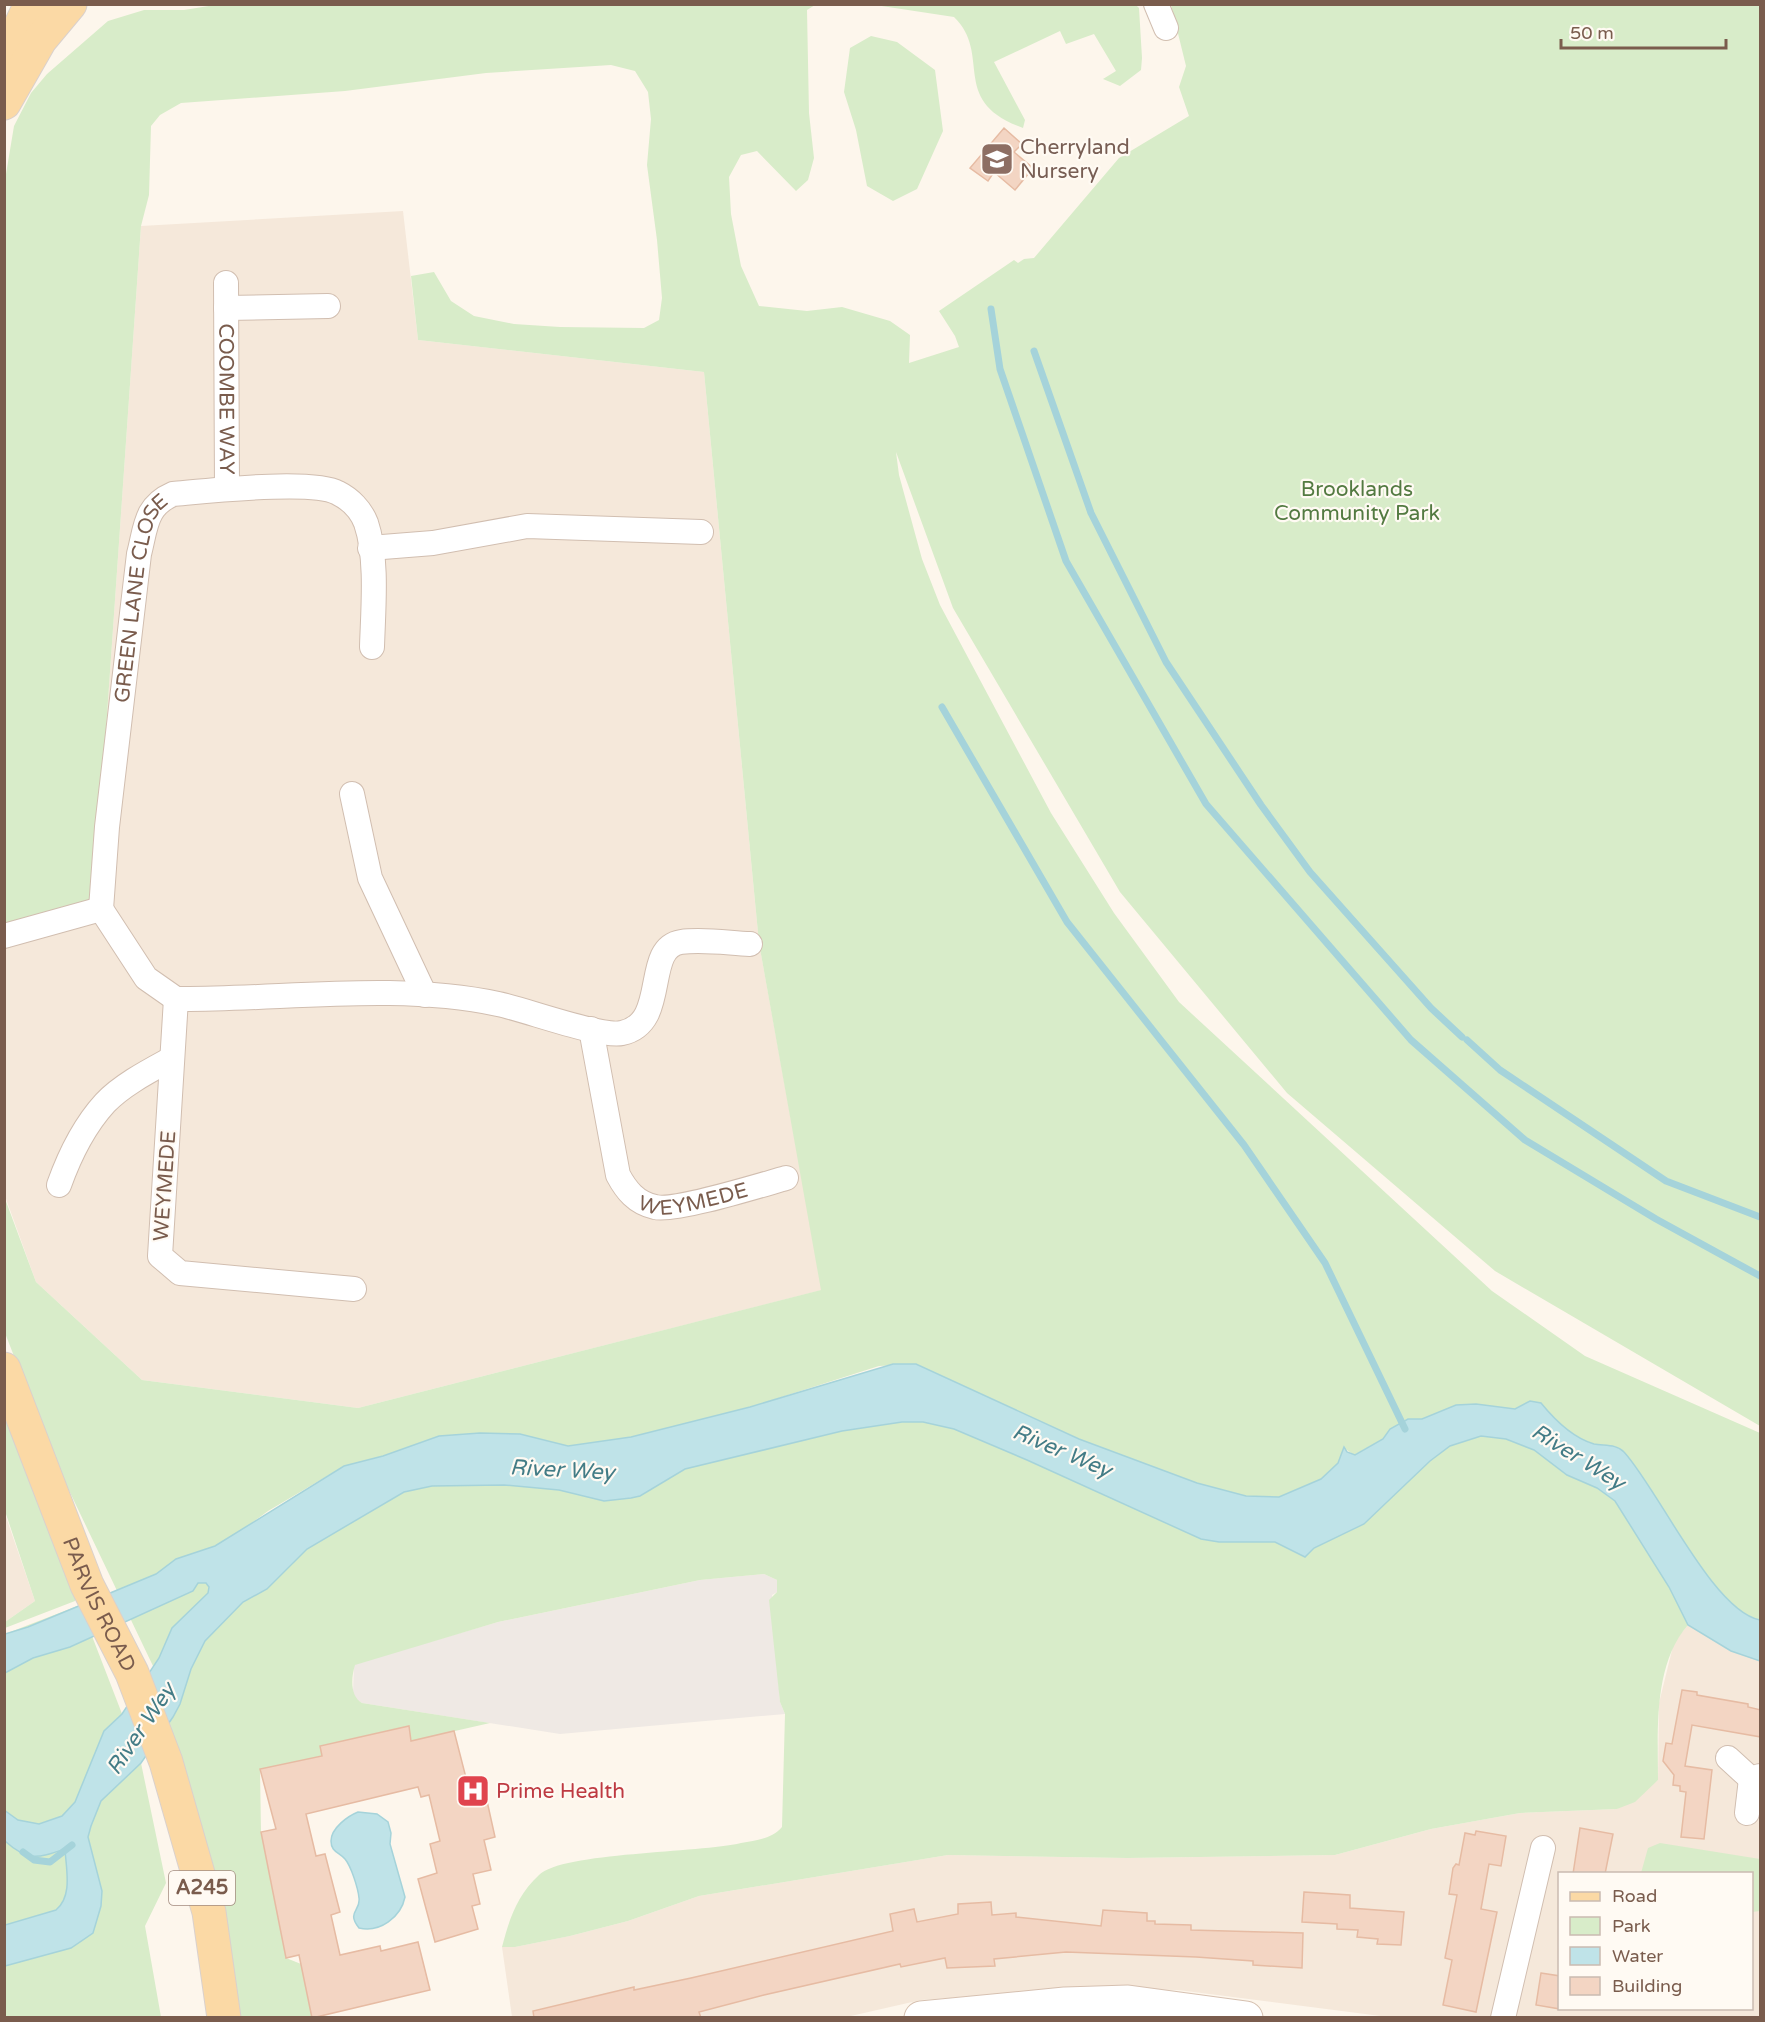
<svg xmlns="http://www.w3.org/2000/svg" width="1765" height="2022" viewBox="0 0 1765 2022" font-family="'Varela Round',sans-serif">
<rect width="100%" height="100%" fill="#fdf6ec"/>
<path fill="#f5e8da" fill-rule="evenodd" d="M 403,211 L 418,340 L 704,372 L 759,943 L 822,1290 L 358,1408 L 142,1380 L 36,1282 L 5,1196 L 5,927 L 94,902 L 141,226 Z
M 4,1511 L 35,1601 L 5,1622 L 4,1622 Z
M 1688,1625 L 1731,1651 L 1760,1661 L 1760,2017 L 1396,2018 L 1178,1990 L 1082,1989 L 921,2000 L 842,2018 L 512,2017 L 502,1947 L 515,1947 L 570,1936 L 628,1921 L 699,1896 L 948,1855 L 1127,1858 L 1335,1855 L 1431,1829 L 1520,1813 L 1617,1809 L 1658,1780 L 1659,1703 L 1674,1642 ZM 1560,1874 L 1752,1874 L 1752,2008 L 1560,2008 Z"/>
<path fill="#efe9e4" d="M 764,1574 L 777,1580 L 777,1592 L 772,1595 L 780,1702 L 785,1714 L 560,1734 L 362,1703 L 356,1700 L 353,1693 L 354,1665 L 361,1662 L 498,1622 L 700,1580 Z"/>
<path fill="#d8ecc9" d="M 221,4 L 815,5 L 807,10 L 809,113 L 814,158 L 808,180 L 796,191 L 757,151 L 741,155 L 729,177 L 731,214 L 741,266 L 759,306 L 807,311 L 842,307 L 890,321 L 910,335 L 909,363 L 959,347 L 955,336 L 939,311 L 1014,260 L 1018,263 L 1024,259 L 1034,258 L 1119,158 L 1189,116 L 1179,87 L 1186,66 L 1171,5 L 1760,5 L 1760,1426 L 1495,1271 L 1287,1093 L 1120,892 L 953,608 L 896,452 L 899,475 L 922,559 L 940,605 L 1051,813 L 1114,913 L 1179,1002 L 1492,1291 L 1585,1356 L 1760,1433 L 1760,1620 C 1713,1612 1658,1489 1624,1452 C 1617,1444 1604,1446 1594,1444 C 1573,1438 1554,1419 1541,1403 L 1530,1401 L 1515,1409 L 1476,1404 L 1422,1419 L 1408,1419 L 1390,1429 L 1383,1439 L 1354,1455 L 1344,1448 L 1338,1463 L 1321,1479 L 1279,1497 L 1246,1496 L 1197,1483 L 1079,1439 L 916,1364 L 879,1366 L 750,1407 L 631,1437 L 568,1446 L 520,1434 L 480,1433 L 439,1436 L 383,1456 L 344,1466 L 268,1511 L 234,1536 L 267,1589 L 307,1549 L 404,1492 L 432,1486 L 504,1485 L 559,1490 L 604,1501 L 640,1496 L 685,1469 L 842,1431 L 902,1422 L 923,1422 L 954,1429 L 1219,1542 L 1275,1542 L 1305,1557 L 1314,1548 L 1364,1524 L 1430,1461 L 1450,1446 L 1481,1436 L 1506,1439 L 1534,1450 L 1567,1475 L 1597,1488 L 1615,1501 L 1669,1587 L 1688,1625 C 1653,1665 1658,1730 1658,1780 L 1635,1802 L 1617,1809 L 1520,1813 L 1431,1829 L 1335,1855 L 1127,1858 L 948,1855 L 699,1896 L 628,1921 L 570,1936 L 515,1947 L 502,1947 C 509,1920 517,1895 539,1875 C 562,1852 700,1853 741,1843 C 756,1840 772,1839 782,1827 L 785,1714 L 780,1702 L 769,1600 L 777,1592 L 777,1580 L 764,1574 L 700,1580 L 498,1622 L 355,1665 C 351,1678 350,1696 362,1703 L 490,1723 L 411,1741 L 408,1726 L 320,1746 L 322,1756 L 260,1770 L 261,1832 L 286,1958 L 301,1964 L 312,2017 L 224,2017 L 166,1762 L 153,1666 L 54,1459 L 5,1333 L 4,1196 L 36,1282 L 142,1380 L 358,1408 L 821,1290 L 759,943 L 704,372 L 418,340 L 411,276 L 434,272 L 451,301 L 474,316 L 514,324 L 560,327 L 644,328 L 659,320 L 662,298 L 657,240 L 647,165 L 651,119 L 648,92 L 635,71 L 611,65 L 486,73 L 345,91 L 181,103 L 160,115 L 151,126 L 149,195 L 141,226 L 94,902 L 5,927 L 5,180 L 14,126 L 31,93 L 47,74 L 108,21 L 144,10 L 184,10 Z
M 875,5 L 1136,5 L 1139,8 L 1142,58 L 1141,70 L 1120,86 L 1103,79 L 1116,71 L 1094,34 L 1066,44 L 1060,31 L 994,62 L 1025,120 L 1023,128 C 948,101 993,55 954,17 Z
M 871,36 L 897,42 L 935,70 L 943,131 L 917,189 L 893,201 L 867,186 L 856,130 L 844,92 L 850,48 Z
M 4,1414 L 77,1590 L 75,1601 L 5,1628 L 5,1622 L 35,1601 L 5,1511 Z
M 80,1605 L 141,1763 L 166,1883 L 145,1926 L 161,2017 L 5,2018 L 5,1634 Z
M 1660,1843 L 1760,1859 L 1760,1911 L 1752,1912 L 1752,1874 L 1641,1873 L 1648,1848 Z"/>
<path fill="#bfe3e8" stroke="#a5d3da" stroke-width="1.5" d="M 893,1364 L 916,1364 L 1079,1439 L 1197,1483 L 1246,1496 L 1279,1497 L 1321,1479 L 1338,1463 L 1344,1447 L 1347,1452 L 1355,1455 L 1383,1439 L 1390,1429 L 1408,1419 L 1422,1419 L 1456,1405 L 1476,1404 L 1515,1409 L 1530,1401 L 1541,1403 C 1554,1419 1573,1438 1594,1444 C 1604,1446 1617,1444 1624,1452 C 1658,1489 1713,1611 1760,1620 L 1760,1661 L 1731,1651 L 1688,1625 L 1669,1587 L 1615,1501 L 1597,1488 L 1567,1475 L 1534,1450 L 1506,1439 L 1481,1436 L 1450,1446 L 1430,1461 L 1364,1524 L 1314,1548 L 1305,1557 L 1275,1542 L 1219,1542 L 1201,1539 L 1027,1460 L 954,1429 L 923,1422 L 902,1422 L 842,1431 L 685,1469 L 640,1496 L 631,1498 L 604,1501 L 559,1490 L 504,1485 L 432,1486 L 404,1492 L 307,1549 L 267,1589 L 243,1602 L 205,1641 L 191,1669 L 180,1704 L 173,1717 L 141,1763 L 101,1801 L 91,1826 L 88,1837 L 102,1891 L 101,1906 L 93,1933 L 71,1948 L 5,1966 L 5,1925 L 56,1910 C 73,1896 66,1869 65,1849 C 38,1858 28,1862 5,1841 L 4,1810 L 18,1820 L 39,1824 L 62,1816 L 75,1802 L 104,1731 L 122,1714 L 159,1658 L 172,1628 L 208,1593 L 209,1587 L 206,1583 L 198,1583 L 193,1591 L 70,1647 L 33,1658 L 5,1673 L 5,1634 L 28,1627 L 156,1574 L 176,1559 L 215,1546 L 344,1466 L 383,1456 L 439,1436 L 480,1433 L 520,1434 L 568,1446 L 631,1437 L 750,1407 Z
M 358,1812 L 377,1814 L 388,1822 L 391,1833 L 390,1844 L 405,1897 C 401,1917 380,1933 359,1928 C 346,1912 361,1911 359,1898 C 358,1888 351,1866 345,1859 C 339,1852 331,1852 331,1841 C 331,1828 348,1816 358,1812 Z"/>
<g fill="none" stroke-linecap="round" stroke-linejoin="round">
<path stroke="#a5d3da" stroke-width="7" d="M 991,309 L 1000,369 L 1066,561 L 1206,804 L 1411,1040 L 1525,1140 L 1656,1219 L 1760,1276
M 1034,351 L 1091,513 L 1166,662 L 1261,805 L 1310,872 L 1431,1008 L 1462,1037
M 942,707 L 1067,922 L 1244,1145 L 1325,1263 L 1405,1429
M 1467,1040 L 1500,1070 L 1666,1181 L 1760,1217
M 23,1852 L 34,1860 L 50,1862 L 72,1845"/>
</g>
<path fill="#f3d5c3" stroke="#e6bba3" stroke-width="1.5" d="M 1004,128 L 1022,144 L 1014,152 L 1033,168 L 1015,190 L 994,172 L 988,181 L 970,168 Z
M 1682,1690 L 1697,1692 L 1697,1695 L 1748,1704 L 1748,1707 L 1761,1710 L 1761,1737 L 1692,1725 L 1685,1766 L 1712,1770 L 1704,1839 L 1681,1837 L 1686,1792 L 1680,1791 L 1680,1786 L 1673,1785 L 1674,1775 L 1663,1761 L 1666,1743 L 1672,1744 Z
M 409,1726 L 411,1741 L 454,1731 L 473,1805 L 487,1801 L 495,1837 L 484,1840 L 491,1870 L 473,1874 L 480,1904 L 472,1906 L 478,1929 L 435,1942 L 418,1879 L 437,1873 L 430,1844 L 440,1841 L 429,1795 L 421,1797 L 418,1787 L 306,1814 L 316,1856 L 325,1854 L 340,1912 L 331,1915 L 340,1955 L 380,1946 L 381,1951 L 418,1942 L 430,1990 L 312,2018 L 299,1955 L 286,1958 L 261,1832 L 276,1829 L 260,1769 L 322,1756 L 320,1746 Z
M 1580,1828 L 1613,1834 L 1605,1874 L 1573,1874 Z
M 1476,1831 L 1506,1836 L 1501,1866 L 1489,1864 L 1481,1909 L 1497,1912 L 1476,2012 L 1443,2005 L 1452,1960 L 1445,1958 L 1457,1895 L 1449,1894 L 1453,1868 L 1456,1864 L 1459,1865 L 1465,1833 L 1475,1835 Z
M 1304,1892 L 1350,1895 L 1350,1908 L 1404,1912 L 1401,1945 L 1377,1944 L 1378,1939 L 1357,1937 L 1358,1930 L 1337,1929 L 1337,1924 L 1302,1922 Z
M 991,1902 L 992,1915 L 1016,1913 L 1016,1917 L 1101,1926 L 1103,1910 L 1147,1913 L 1147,1921 L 1155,1921 L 1155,1924 L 1191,1925 L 1191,1930 L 1303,1933 L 1302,1968 L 1253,1965 L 1253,1961 L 1196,1957 L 1066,1952 L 994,1959 L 995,1966 L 947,1968 L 945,1958 L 901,1967 L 900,1964 L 764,1995 L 699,2012 L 701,2018 L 534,2018 L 533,2011 L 634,1987 L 634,1990 L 691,1978 L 893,1931 L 890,1914 L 914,1909 L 917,1922 L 958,1914 L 958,1904 Z
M 1541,1973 L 1560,1976 L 1560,2009 L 1536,2005 Z"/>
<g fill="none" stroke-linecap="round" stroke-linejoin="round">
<g stroke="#d1beb0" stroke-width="26">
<g id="minor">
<path d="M 1156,4 L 1166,28"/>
<path id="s1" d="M 226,283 L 227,489"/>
<path d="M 226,308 L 328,306"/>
<path d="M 370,548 L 433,543 L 527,526 L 701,532"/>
<path d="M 352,794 L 370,878 L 425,995"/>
<path id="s2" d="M 101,909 L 107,827 L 139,554 C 146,527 145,506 173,494 C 207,491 312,479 338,493 C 350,499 361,510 366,523 C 378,558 373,611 372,647"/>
<path d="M 101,909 L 146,978 L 176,999 C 282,1000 393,982 498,1004 C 524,1009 601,1038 622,1033 C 670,1023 642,948 681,942 C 703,939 728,943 750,944"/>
<path d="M 4,936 L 101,909"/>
<path d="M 176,999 L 160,1256 L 180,1273 L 354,1289"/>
<path id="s3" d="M 591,1029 L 618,1175 C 626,1190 636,1203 655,1207 C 675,1212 761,1185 786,1178"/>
<path d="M 59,1185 C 69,1157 84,1126 105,1103 C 122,1085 149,1071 171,1059"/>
<path d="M 1728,1758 L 1751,1779 L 1760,1776"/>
<path d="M 1747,1813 L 1751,1779"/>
<path d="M 1503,2018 L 1543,1848"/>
</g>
</g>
<g stroke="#d6c0b0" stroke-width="35">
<path id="secondary" d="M 921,2018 L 1065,2004 L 1128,2002 L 1246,2018"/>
</g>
<g stroke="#dad1cd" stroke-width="35">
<g id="primary">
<path d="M 6,70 L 17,33 L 31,4"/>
<path d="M 4,103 L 40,40 L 70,4"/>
<path id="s4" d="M 4,1369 L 87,1585 L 132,1673 L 166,1762 L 209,1912 L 224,2018"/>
</g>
</g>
<use href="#minor" stroke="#fff" stroke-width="24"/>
<use href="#secondary" stroke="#fff" stroke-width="33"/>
<use href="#primary" stroke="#fbd9a5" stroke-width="33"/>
</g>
<defs>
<g id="school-square" transform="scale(1.725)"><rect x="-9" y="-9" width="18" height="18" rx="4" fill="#8d6e63" stroke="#fffaf3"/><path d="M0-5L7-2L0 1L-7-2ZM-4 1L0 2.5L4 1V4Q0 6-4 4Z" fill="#fff"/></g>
<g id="hospital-square" transform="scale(1.725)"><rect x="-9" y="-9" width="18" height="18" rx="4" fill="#e0444e" stroke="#fffaf3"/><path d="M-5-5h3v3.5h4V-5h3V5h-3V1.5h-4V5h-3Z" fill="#fff"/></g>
</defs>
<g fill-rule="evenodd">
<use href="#school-square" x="997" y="159"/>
<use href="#hospital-square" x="473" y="1791"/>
</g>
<g text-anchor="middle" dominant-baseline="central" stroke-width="4.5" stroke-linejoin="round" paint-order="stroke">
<rect fill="#fffaf3" stroke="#a28b7f" stroke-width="1.5" x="169" y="1871" width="66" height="34" rx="4.5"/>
<g font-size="20" font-weight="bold" fill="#7a5c4d">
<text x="202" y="1888">A245</text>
</g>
<g font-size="21" fill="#785e54" stroke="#fffaf3" text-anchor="start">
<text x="1020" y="147">Cherryland<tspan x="1020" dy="24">Nursery</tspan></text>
</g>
<g font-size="21" fill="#7a5c4d" stroke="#fffaf3">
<text stroke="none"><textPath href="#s1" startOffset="116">COOMBE WAY</textPath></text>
<text stroke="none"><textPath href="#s2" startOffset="314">GREEN LANE CLOSE</textPath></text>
<text transform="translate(165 1186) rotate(-86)">WEYMEDE</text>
<text stroke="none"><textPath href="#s3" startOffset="238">WEYMEDE</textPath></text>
<text stroke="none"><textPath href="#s4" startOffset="254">PARVIS ROAD</textPath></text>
</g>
<g font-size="21" fill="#537a41" stroke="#fffaf3">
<text x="1357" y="489">Brooklands<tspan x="1357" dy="24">Community Park</tspan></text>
</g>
<g font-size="21" fill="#be3a42" stroke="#fffaf3" text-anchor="start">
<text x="496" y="1791">Prime Health</text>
</g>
<g font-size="22" font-style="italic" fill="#437c86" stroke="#fffaf3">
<text transform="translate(1062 1451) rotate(23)">River Wey</text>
<text transform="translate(1578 1457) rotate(32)">River Wey</text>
<text transform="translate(562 1470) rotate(3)">River Wey</text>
<text transform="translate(141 1729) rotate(-56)">River Wey</text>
</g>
</g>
<rect width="1765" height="2022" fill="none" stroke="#7a5c4d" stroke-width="12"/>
<rect x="1558" y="1872" width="195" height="138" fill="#fffaf3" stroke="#cabbb1" stroke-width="1.5"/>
<rect x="1570" y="1892" width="30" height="9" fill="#fbd9a5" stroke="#cabbb1" stroke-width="1.5"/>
<text x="1612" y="1902" font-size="18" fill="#7a5c4d">Road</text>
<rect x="1570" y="1917" width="30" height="18" fill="#d8ecc9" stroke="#cabbb1" stroke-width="1.5"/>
<text x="1612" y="1932" font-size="18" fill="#7a5c4d">Park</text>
<rect x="1570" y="1947" width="30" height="18" fill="#bfe3e8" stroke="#cabbb1" stroke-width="1.5"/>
<text x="1612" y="1962" font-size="18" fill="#7a5c4d">Water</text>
<rect x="1570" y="1977" width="30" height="18" fill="#f3d5c3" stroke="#cabbb1" stroke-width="1.5"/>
<text x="1612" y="1992" font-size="18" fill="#7a5c4d">Building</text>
<path d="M1561 39v9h165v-9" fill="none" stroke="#7a5c4d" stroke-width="3"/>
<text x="1570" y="39" font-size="18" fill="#7a5c4d" stroke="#fffaf3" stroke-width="4.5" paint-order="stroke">50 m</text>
</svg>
